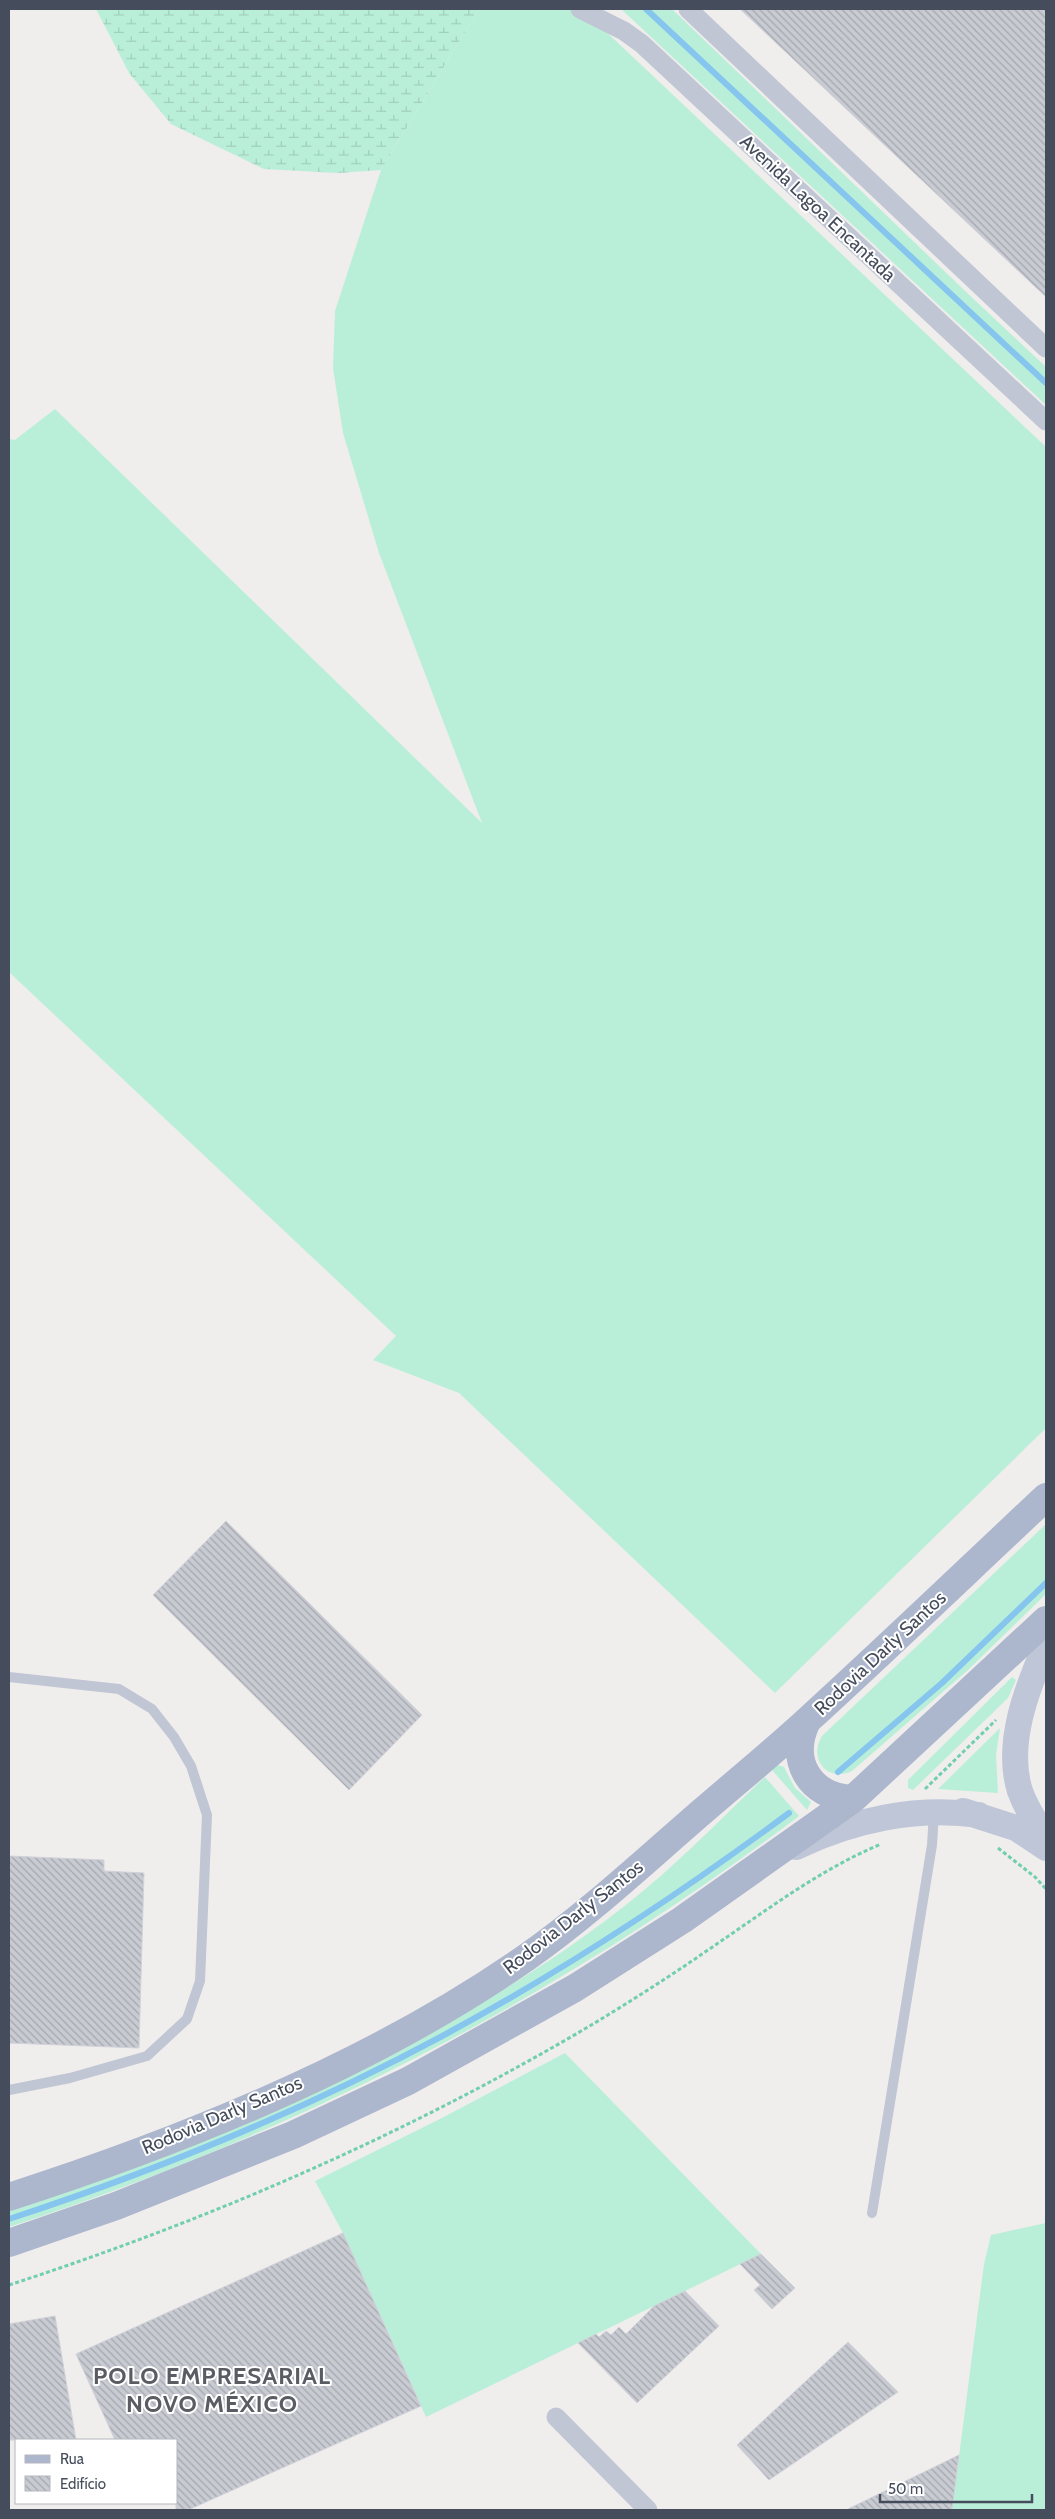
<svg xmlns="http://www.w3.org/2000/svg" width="1055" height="2519" viewBox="0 0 1055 2519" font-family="Cabin,sans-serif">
<defs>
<pattern id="wetland-marsh" width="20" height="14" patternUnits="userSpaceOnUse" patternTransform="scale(1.25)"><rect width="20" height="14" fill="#b9efd8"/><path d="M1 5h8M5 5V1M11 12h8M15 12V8" fill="none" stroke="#a0cfbc"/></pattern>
<pattern id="building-back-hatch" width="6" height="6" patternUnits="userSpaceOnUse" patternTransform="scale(1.25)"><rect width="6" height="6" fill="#c9cbd3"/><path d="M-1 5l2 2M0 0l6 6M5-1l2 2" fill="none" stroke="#a5a7ae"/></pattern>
</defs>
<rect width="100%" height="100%" fill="#f0eded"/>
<path fill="#b9efd8" d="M 479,9 L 582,9 L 1046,447 L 1046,1428 L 775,1693 L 459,1393 L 373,1360 L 396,1336 L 9,972 L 9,439 L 15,440 L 55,409 L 482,823 L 379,553 L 343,433 L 333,368 L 335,311 L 381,170 Z
M 621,9 L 672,9 L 963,289 L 1046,367 L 1046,405 Z
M 1046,1524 L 1046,1594 L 968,1670 L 852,1771 C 827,1783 808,1758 822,1736 Z
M 1012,1677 L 1016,1680 L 1008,1698 L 913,1790 L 908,1788 L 908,1780 Z
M 1000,1728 L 996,1755 L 998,1793 L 938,1789 Z
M 777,1765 L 784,1767 L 795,1788 L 811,1802 L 807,1810 L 772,1770 Z
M 765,1777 L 799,1816 C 558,1999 296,2133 9,2227 L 9,2210 L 477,2005 C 543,1967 606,1924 663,1874 C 698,1843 731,1809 765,1777 Z
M 565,2053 L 761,2254 L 426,2417 L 343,2233 L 315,2181 L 438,2120 Z
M 1046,2223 L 1046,2510 L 952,2510 L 984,2264 L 991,2235 Z"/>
<path fill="url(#wetland-marsh)" d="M 96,9 L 479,9 L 381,170 L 338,173 L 264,169 L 171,124 L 129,73 Z"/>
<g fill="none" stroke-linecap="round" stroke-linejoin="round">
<path stroke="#85c5ee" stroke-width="6" d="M 646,9 L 1046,383
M 838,1772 L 942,1683 L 1046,1583
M 9,2219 C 159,2170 307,2109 446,2034 C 566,1969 680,1894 789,1813"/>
</g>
<path fill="url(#building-back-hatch)" stroke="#d1d2d9" d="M 740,9 L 1046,9 L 1046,297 Z
M 226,1521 L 422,1715 L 349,1790 L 153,1595 Z
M 9,1856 L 104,1860 L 104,1871 L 144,1873 L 139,2048 L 9,2043 Z
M 343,2233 L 421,2406 L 188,2510 L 176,2510 L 176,2440 L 115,2440 L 76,2354 Z
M 761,2254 L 795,2288 L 772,2309 L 754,2290 L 760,2285 L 740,2264 Z
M 685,2291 L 719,2326 L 637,2403 L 578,2343 L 596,2334 L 599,2337 L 606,2331 L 611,2335 L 619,2327 L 626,2334 L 654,2306 Z
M 55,2316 L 76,2440 L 9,2440 L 9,2324 Z
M 848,2342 L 898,2392 L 769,2480 L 737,2445 Z
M 959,2455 L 952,2510 L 846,2510 Z"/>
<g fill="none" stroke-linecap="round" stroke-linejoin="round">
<path stroke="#71ceb1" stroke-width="3" stroke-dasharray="4 2.5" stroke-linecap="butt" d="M 925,1789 L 996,1720
M 998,1848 L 1035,1877 L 1046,1889
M 9,2285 C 212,2219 409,2133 593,2024 C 631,2001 669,1977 705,1952 C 763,1913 817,1871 881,1844"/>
<path stroke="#c0c6d3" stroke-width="10" d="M 9,1677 L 119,1689 L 152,1709 L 174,1737 L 191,1766 L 207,1815 L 200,1981 L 187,2019 L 147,2056 L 70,2078 L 9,2090
M 872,2213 L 932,1845 L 934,1813"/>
<path stroke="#c0c6d3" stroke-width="19" d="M 580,9 L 624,31 L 642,44 L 1046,421
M 688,9 L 1046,348
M 556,2417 L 648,2510"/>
<path stroke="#bfc6d7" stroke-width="26" d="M 1046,1645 C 1027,1688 1005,1744 1020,1791 C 1026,1808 1036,1823 1046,1838
M 963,1811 L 1016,1828 L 1046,1848
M 796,1847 C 852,1820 917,1806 979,1815"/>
<path stroke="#acb6cd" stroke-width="28" d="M 807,1721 C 788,1760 809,1797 853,1799
M 9,2197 C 183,2141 377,2062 527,1957 C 584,1917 636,1869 689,1823 C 729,1788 770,1755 809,1719 C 889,1646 967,1571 1046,1497
M 9,2243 L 116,2206 L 293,2135 L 408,2081 L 575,1988 L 682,1920 L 853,1799 L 1046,1620"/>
</g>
<g text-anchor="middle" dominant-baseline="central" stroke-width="4" stroke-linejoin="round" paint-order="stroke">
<g font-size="19" fill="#454c5b" stroke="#fff">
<text transform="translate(818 208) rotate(43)">Avenida Lagoa Encantada</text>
<text transform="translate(880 1653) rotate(-43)">Rodovia Darly Santos</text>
<text transform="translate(573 1917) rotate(-38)">Rodovia Darly Santos</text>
<text transform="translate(222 2115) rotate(-23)">Rodovia Darly Santos</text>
</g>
<g font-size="24" font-weight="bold" letter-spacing="1" fill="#595c62" stroke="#fff">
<text x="212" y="2375">POLO EMPRESARIAL<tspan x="212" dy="28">NOVO MÉXICO</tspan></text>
</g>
</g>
<rect width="1055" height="2519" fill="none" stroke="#454c5b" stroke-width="20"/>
<rect x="15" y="2439" width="162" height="65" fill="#ffffff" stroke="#b5b7bd"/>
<rect x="25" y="2455" width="25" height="8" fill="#acb6cd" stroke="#b5b7bd"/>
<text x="60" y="2464" font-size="15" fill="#454c5b">Rua</text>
<rect x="25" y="2476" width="25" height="15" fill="url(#building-back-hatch)" stroke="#b5b7bd"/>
<text x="60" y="2489" font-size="15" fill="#454c5b">Edifício</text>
<path d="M880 2494v8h152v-8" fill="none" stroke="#454c5b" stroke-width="2.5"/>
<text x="888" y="2494" font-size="15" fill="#454c5b" stroke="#ffffff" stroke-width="4" paint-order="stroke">50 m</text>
</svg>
